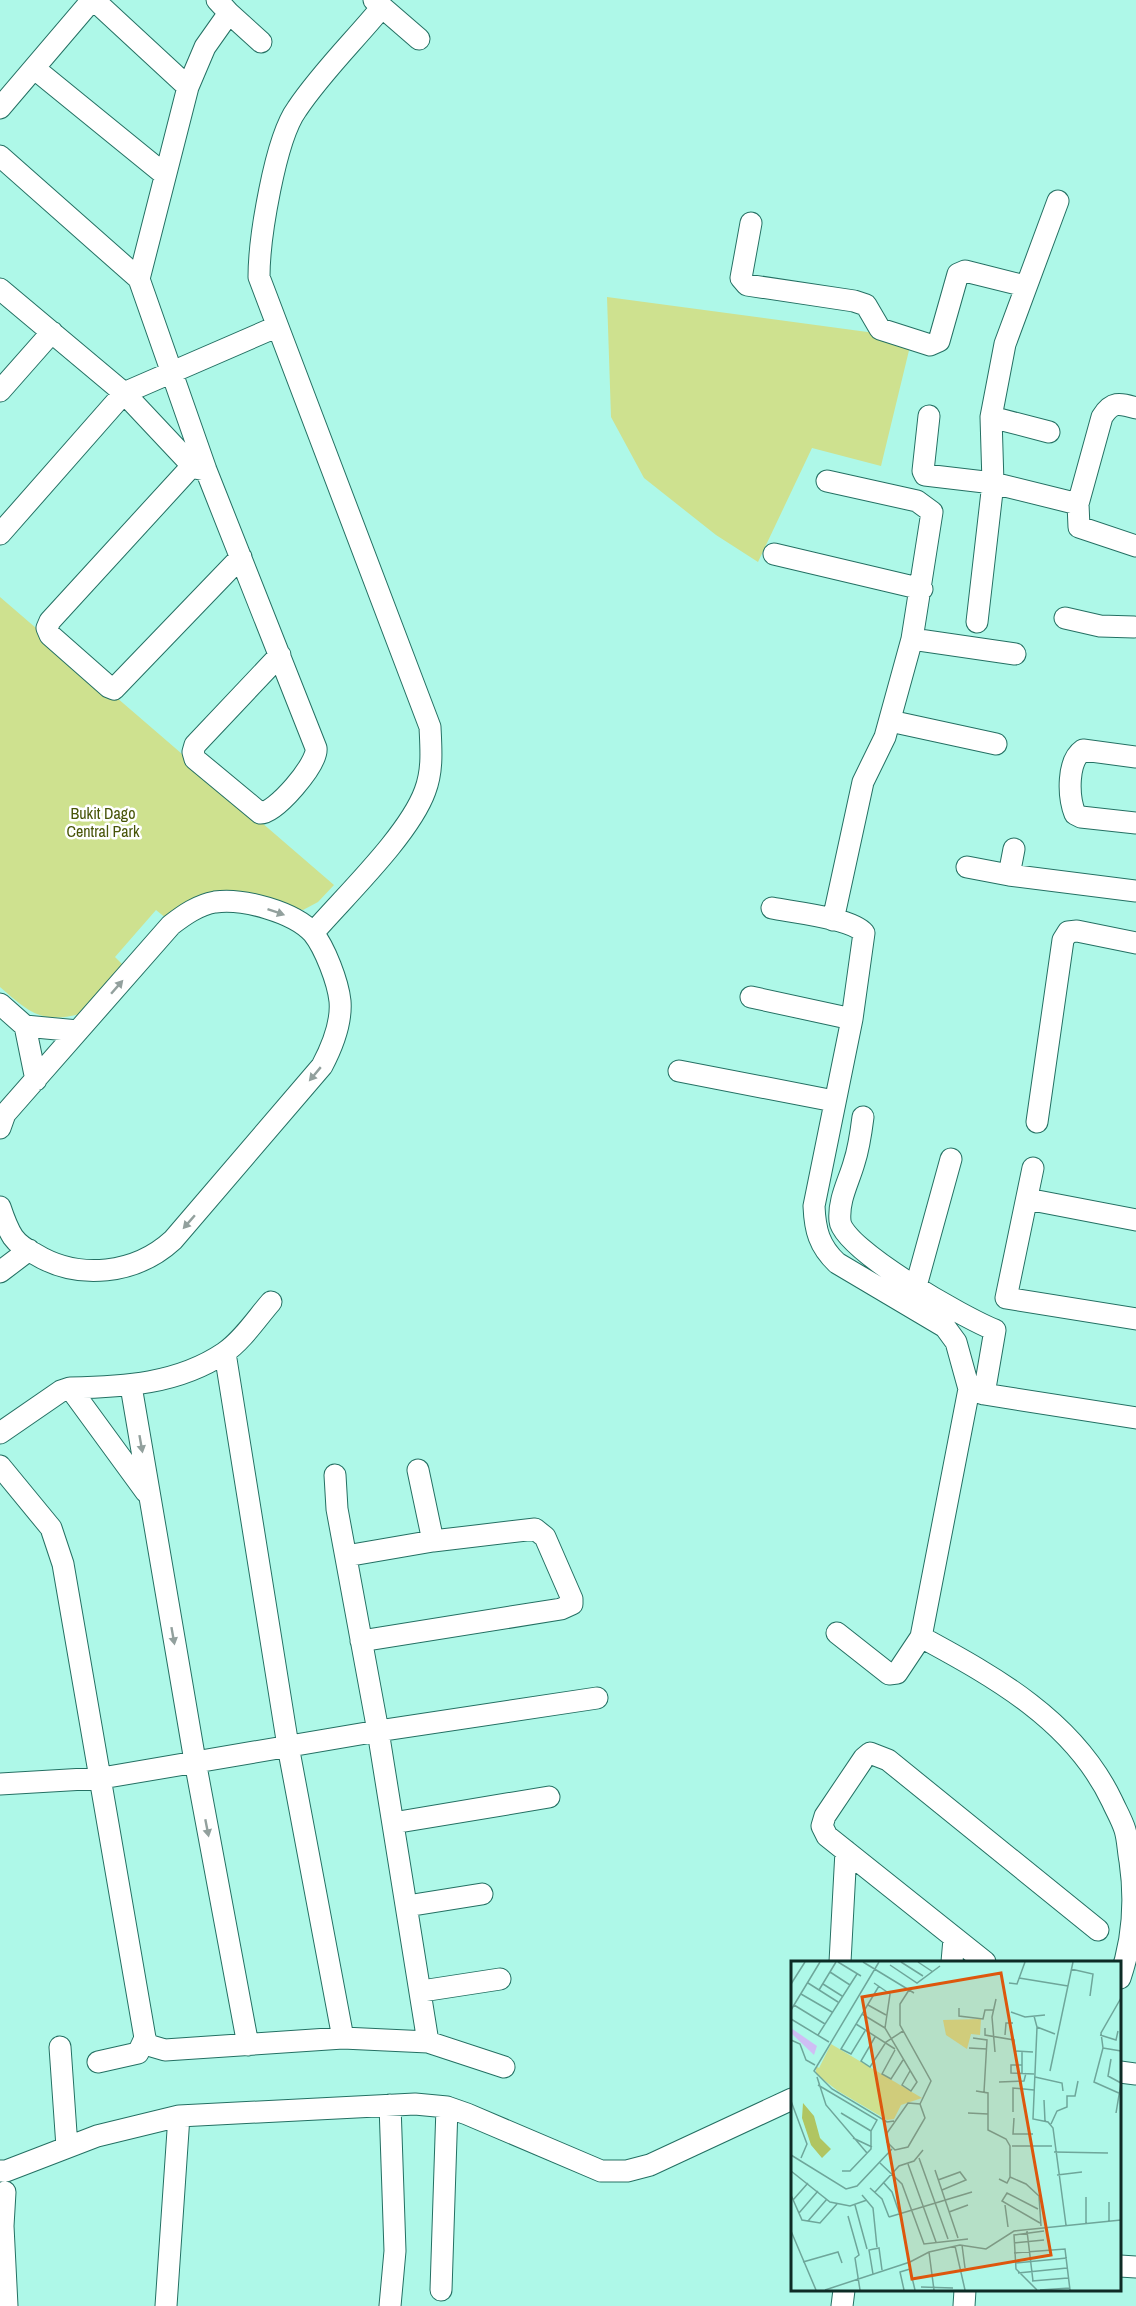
<svg xmlns="http://www.w3.org/2000/svg" width="1136" height="2306" viewBox="0 0 1136 2306" font-family="'Archivo Narrow',sans-serif">
<rect width="100%" height="100%" fill="#aef8e8"/>
<path fill="#cee18f" d="M 607,297 L 912,338 L 881,466 L 812,448 L 758,562 L 716,535 L 644,478 L 611,417 Z
M 0,597 L 334,885 L 318,902 L 303,910 L 263,899 L 167,919 L 156,910 L 115,957 L 123,965 L 80,1014 C 41,1024 29,1012 0,987 Z"/>
<g fill="none" stroke-linecap="round" stroke-linejoin="round">
<g stroke="#247063" stroke-width="23">
<path id="street" d="M 94,0 L 188,87
M 217,0 L 229,13 L 205,47 L 188,87 L 139,279 L 206,470 L 316,748 C 319,763 274,815 260,813 L 195,759 L 193,752 L 195,745 L 280,655
M 374,0 L 419,39
M 229,13 L 261,42
M 35,69 L 164,174
M 0,108 L 92,0
M 0,156 L 139,279
M 751,223 L 741,278 L 747,285 L 854,301 L 866,305 L 880,329 L 930,345 L 939,341 L 958,274 L 965,271 L 1025,286
M 0,289 L 124,393 L 187,460 L 191,467 L 205,470
M 0,391 L 52,332
M 929,416 L 923,471 L 925,475 L 993,483 L 1078,504 L 1079,527 L 1136,546
M 991,417 L 1049,432
M 191,467 L 50,621 L 47,628 L 50,635 L 109,687 L 114,689 L 241,557
M 827,481 L 917,501 L 932,512 L 912,639 L 885,737 L 863,782 L 833,920
M 1078,504 L 1102,417 C 1112,401 1119,403 1136,408
M 0,534 L 124,393 L 276,327
M 774,554 L 922,589
M 1065,618 L 1100,626 L 1134,627
M 977,622 L 993,483 L 991,417 L 1005,344 L 1058,201
M 912,639 L 1015,654
M 890,721 L 996,744
M 1136,757 L 1083,750 C 1067,761 1068,796 1075,814 L 1081,817 L 1136,823
M 967,867 L 1009,875 L 1136,891
M 1009,875 L 1014,849
M 772,908 C 792,912 852,918 864,933 L 852,1019 L 814,1206 C 815,1230 819,1246 837,1263 L 945,1327 L 956,1342 L 969,1389 L 921,1637 L 897,1673 L 889,1674 L 837,1633
M 313,933 C 345,896 409,835 425,791 C 433,770 431,749 430,727 L 259,277 C 259,239 275,139 297,109 C 321,73 354,41 382,7
M 751,997 L 852,1019
M 0,1004 L 25,1026 L 78,1031
M 25,1026 L 36,1080
M 679,1071 L 834,1101
M 863,1117 C 861,1133 859,1148 854,1163 C 849,1181 838,1200 840,1221 C 842,1249 966,1319 995,1330 L 984,1394 L 969,1389
M 1037,1122 L 1063,940 L 1068,932 L 1077,931 L 1136,943
M 0,1128 L 5,1114 L 171,925 C 184,915 198,905 215,902 C 243,898 294,912 313,933 C 325,948 338,982 340,1001 C 342,1024 332,1047 322,1066 L 173,1240 C 136,1274 79,1281 35,1254 C 27,1250 18,1244 13,1237 C 7,1228 3,1216 0,1207
M 1033,1168 L 1006,1298 L 1136,1319
M 1027,1199 L 1136,1220
M 0,1272 L 29,1250
M 916,1286 L 951,1159
M 225,1353 L 288,1746 L 343,2038
M 131,1386 L 195,1761 L 248,2045
M 70,1388 L 146,1492
M 984,1394 L 1136,1418
M 0,1433 L 61,1391 L 70,1388 C 123,1387 178,1384 224,1353 C 242,1341 257,1318 271,1302
M 0,1466 L 51,1528 L 63,1564 L 145,2038 L 148,2045 L 165,2050 L 343,2038 L 428,2042 L 504,2067
M 418,1470 L 433,1541
M 335,1475 L 337,1509 L 378,1731 L 428,2042
M 346,1556 L 433,1541 L 535,1529 L 545,1537 L 572,1599 L 572,1604 L 561,1609 L 361,1641
M 921,1637 C 995,1677 1074,1721 1112,1801 C 1116,1810 1122,1820 1125,1830 C 1128,1840 1128,1851 1130,1861 C 1136,1902 1133,1940 1120,1978
M 0,1784 L 102,1778 L 378,1731 L 597,1698
M 393,1823 L 549,1797
M 407,1906 L 482,1894
M 840,1962 L 846,1851
M 952,1962 L 954,1939
M 985,1962 L 827,1836 L 822,1826 L 825,1816 L 864,1758 L 870,1753 L 888,1760 L 1098,1930
M 422,1991 L 500,1979
M 60,2047 L 67,2147
M 98,2062 L 138,2053 L 145,2038
M 1120,2072 L 1136,2074
M 0,2171 L 6,2171 L 97,2136 L 179,2116 L 415,2104 L 447,2107 L 467,2114 L 601,2171 L 627,2171 L 650,2165 L 792,2099
M 0,2226 L 3,2226 L 7,2306
M 3,2226 L 5,2192
M 1120,2266 L 1136,2267
M 441,2290 L 447,2107
M 166,2306 L 179,2116
M 390,2306 L 395,2251 L 390,2105
M 842,2306 L 844,2290
M 964,2306 L 965,2290"/>
</g>
<use href="#street" stroke="#fff" stroke-width="21"/>
</g>
<defs><path id="oneway-solid" d="M-6-.8H1V-3.2L6.5 0L1 3.2V.8H-6Z" transform="scale(1.5)"/></defs>
<g fill="#92a09d">
<use href="#oneway-solid" transform="translate(276 912) rotate(19)"/>
<use href="#oneway-solid" transform="translate(117 987) rotate(-49)"/>
<use href="#oneway-solid" transform="translate(315 1074) rotate(130)"/>
<use href="#oneway-solid" transform="translate(189 1222) rotate(131)"/>
<use href="#oneway-solid" transform="translate(141 1444) rotate(80)"/>
<use href="#oneway-solid" transform="translate(173 1636) rotate(80)"/>
<use href="#oneway-solid" transform="translate(207 1828) rotate(79)"/>
</g>
<g text-anchor="middle" dominant-baseline="central" stroke-width="5" stroke-linejoin="round" paint-order="stroke">
<g font-size="16" fill="#475407" stroke="#fff">
<text x="103" y="813">Bukit Dago<tspan x="103" dy="18">Central Park</tspan></text>
</g>
</g>
<g transform="translate(791 1961)">
<rect width="330" height="330" fill="#aef8e8"/>
<path d="M 190,58 L 189,74 L 180,73 L 176,88 L 155,74 L 152,59 ZM 40,83 L 131,137 L 110,144 L 103,158 L 96,159 L 47,130 L 25,113 L 25,105 L 28,107 Z" fill="#cee18f"/>
<path d="M 12,142 L 23,155 L 29,177 L 40,188 L 31,197 L 20,184 L 11,157 Z" fill="#b0c561"/>
<path d="M 0,67 L 26,85 L 23,94 L 0,72 Z" fill="#cfbef4"/>
<path fill="none" stroke="#6ea69a" stroke-width="1.5" d="M 47,1 L 70,15M 72,1 L 123,32M 88,1 L 23,110 L 41,128 L 96,161 L 103,160M 110,1 L 132,15M 127,1 L 142,11M 99,4 L 126,22 L 149,5M 280,8 L 302,13 L 299,35M 39,11 L 59,24M 228,17 L 277,25M 17,22 L 47,41M 83,22 L 99,33 L 94,67 L 126,121 L 120,130 L 111,124 L 119,110M 218,22 L 226,23 L 234,1M 0,23 L 14,1M 32,23 L 51,35M 28,29 L 45,1M 118,29 L 109,43 L 109,64 L 140,120 L 129,143M 10,33 L 41,51M 330,37 L 310,72 L 312,87 L 303,121 L 330,133M 3,44 L 34,63M 77,44 L 95,54M 168,47 L 168,55 L 192,58 L 194,49 L 202,49M 0,49 L 29,1M 220,51 L 234,56 L 254,54M 71,53 L 94,67M 243,55 L 246,66 L 242,158 L 257,161 L 262,167 L 275,264M 0,58 L 38,81M 65,63 L 104,88M 246,66 L 264,73M 194,67 L 194,74 L 223,79 L 224,90 L 242,91M 74,70 L 60,93 L 50,88 L 88,25M 27,74 L 66,13M 214,74 L 215,62 L 222,62M 309,74 L 325,79 L 327,70M 84,76 L 70,100 L 79,106 L 95,81 L 112,70M 182,77 L 196,79 L 193,131M 0,79 L 9,83 L 15,99 L 24,104M 178,87 L 196,88M 312,87 L 330,90M 104,89 L 91,113 L 100,118 L 112,99M 204,91 L 201,56 L 205,38M 320,98 L 317,115 L 330,122M 231,104 L 220,104 L 220,112 L 243,113M 259,110 L 282,1M 231,112 L 231,90M 26,116 L 35,144 L 76,192M 244,116 L 271,122 L 272,130M 208,121 L 233,120 L 235,112M 27,124 L 86,159 L 80,170 L 80,188 L 59,210 L 51,210M 185,130 L 197,132 L 197,169 L 215,178 L 219,185 L 219,216 L 216,222 L 208,218M 253,139 L 254,160M 0,140 L 16,183 L 10,197M 117,142 L 129,143 L 134,157 L 117,186 L 104,189 L 96,181 L 96,172 ZM 222,151 L 222,127 L 243,129M 50,152 L 80,170M 177,152 L 197,153M 325,152 L 330,122M 223,157 L 222,173 L 242,173M 260,163 L 266,150 L 276,146 L 276,135 L 284,135 L 287,120M 62,177 L 81,186M 221,185 L 261,185M 263,191 L 317,192M 0,194 L 55,228 L 66,225 L 101,188M 128,197 L 157,278M 89,202 L 111,223 L 133,283 L 177,278M 117,203 L 145,281M 144,209 L 167,277M 0,210 L 39,241 L 59,245 L 76,239M 266,214 L 291,211M 219,216 L 235,223 L 248,235 L 250,265M 147,219 L 169,211 L 175,219 L 151,229M 92,221 L 101,231 L 109,254M 79,227 L 91,238 L 98,256M 84,231 L 108,205 L 123,200 L 132,189M 0,234 L 11,259 L 29,262 L 46,243M 71,234 L 82,247 L 86,286M 2,239 L 17,222M 64,244 L 76,288M 214,244 L 217,266M 247,248 L 216,232 L 211,240 L 249,262M 158,251 L 177,244M 8,252 L 27,230M 57,255 L 68,294 L 64,297 L 69,329M 98,256 L 181,231M 17,260 L 36,238M 318,260 L 318,241M 295,262 L 295,236M 0,270 L 25,329M 236,270 L 242,320M 223,282 L 253,279M 171,284 L 174,307M 164,285 L 174,329M 138,291 L 143,329M 223,292 L 274,288 L 279,329M 12,301 L 47,291 L 51,302M 224,302 L 276,297M 227,312 L 276,307M 82,313 L 78,289 L 88,287 L 91,309M 241,320 L 277,317M 130,326 L 162,327M 34,329 L 119,301 L 138,291 L 169,284 L 195,288 L 223,270 L 330,259M 113,329 L 109,311 L 119,308 L 124,329M 246,329 L 225,308 L 223,274 L 253,270M 249,329 L 279,327"/>
<path fill="#dd570d" fill-opacity="0.15" stroke="#dd570d" stroke-width="3" d="M 210,12 L 260,294 L 121,318 L 71,36 Z"/>
<rect width="330" height="330" fill="none" stroke="#0d2c26" stroke-width="3"/>
</g>
</svg>
